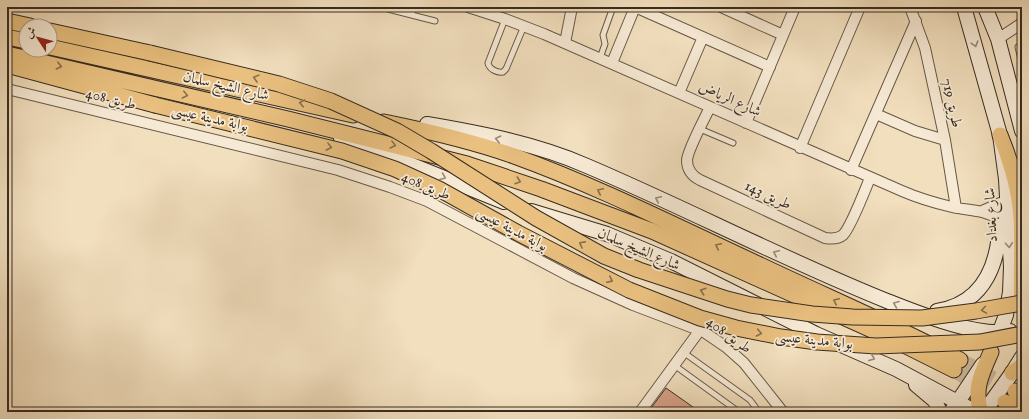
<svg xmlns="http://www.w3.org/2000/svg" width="1029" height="419" viewBox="0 0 1029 419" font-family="'IM FELL English',Amiri,serif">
<rect width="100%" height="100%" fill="#f2dfbe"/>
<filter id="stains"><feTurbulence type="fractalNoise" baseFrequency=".005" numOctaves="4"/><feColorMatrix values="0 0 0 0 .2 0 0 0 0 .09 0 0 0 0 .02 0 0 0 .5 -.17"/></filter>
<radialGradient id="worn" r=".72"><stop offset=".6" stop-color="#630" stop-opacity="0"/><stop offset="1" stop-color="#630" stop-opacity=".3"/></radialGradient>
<path fill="#d9a288" stroke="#372c20" d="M 666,388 L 700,412 L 648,412 Z"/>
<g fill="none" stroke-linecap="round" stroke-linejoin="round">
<path stroke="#cdbb9e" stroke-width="15" stroke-dasharray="15 8" stroke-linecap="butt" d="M 960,360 L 1015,391
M 954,370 L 1005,402"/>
<g stroke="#665948" stroke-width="7">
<path id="lane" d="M 388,9 L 435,21
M 412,14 L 413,7
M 505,19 L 488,63 C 489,69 497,73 503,72 L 506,69 L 524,26
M 1018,47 L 1022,64
M 600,58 L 605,44 L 603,35 L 613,7
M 700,129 L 733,143
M 683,352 L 750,400 L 756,408 L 758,412
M 674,365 L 739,412"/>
</g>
<g stroke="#665948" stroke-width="12">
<path id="street" d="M 468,7 L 505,19 L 544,34 L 902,191 C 918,198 935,203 952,207 C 970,211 984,209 1000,220
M 635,7 L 770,67
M 721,7 L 783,35
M 910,7 L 925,48 L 945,140 L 956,208
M 998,39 L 1022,23
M 565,43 L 572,7
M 612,63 L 635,7
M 7,89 L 338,170 L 390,187 L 427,201 L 573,278 L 633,305 L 704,332 L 726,347 L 744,363 L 783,412
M 679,93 L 703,37
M 710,107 C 705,118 688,149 687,160 C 687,169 692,176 700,180 L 825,238 C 831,239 838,239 843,235 C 851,227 865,190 870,178
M 876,114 L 915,131 L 945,140
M 746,123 L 795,7
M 800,148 L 860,7
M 851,170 L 916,21
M 982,211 L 1000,203
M 640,412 L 700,330"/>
</g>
<g stroke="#372c20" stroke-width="16">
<path id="secondary" d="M 964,7 L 1000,135 L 1006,179 L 1011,267 L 1010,292 L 1006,315 L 997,339
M 985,7 L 998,39 L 1022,131
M 427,124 C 480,133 537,144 587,166 C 688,209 785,260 887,301 C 918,313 978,338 1010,331
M 341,138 L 407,163 L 504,202
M 531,211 L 607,234 L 671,261 L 816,334 L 896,369 L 976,412
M 937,311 C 987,303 1000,260 1000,215
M 916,385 L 935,401 L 940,412
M 951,412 L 983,364
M 984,412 L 1012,373 L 1022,357"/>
</g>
<g stroke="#372c20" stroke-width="17">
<path id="primary" d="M 7,21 L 30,26
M 50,31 L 150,53
M 7,37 L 26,41
M 50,47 L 353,115
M 7,54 L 288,119 L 467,164 L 541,189 L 652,231 L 894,340 L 954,370
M 7,65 L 155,105
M 384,122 C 428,131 472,141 514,156 C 597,186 678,227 758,264 C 825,296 894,325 960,360
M 1000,135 C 1011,162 1019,188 1021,217 C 1023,247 1020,276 1022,306
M 1012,373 L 1022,366
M 1015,391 L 1022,396
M 1005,402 L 1021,412
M 981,412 C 973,389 982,373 991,352"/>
</g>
<use href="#lane" stroke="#f7ead5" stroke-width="5"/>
<use href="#street" stroke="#f7ead5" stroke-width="10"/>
<use href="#secondary" stroke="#f7ead5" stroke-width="14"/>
<use href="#primary" stroke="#e9c07f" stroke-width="15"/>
<g stroke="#372c20" stroke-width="17" stroke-linecap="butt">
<path id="primary-bridge" d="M 150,53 L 279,84 L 331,101 L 397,131 L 431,151 L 536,218 L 604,256 L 639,270 L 727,299 L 751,305 L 812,314 L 853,317 L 922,318 L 976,311 L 1022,303
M 155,105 L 342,151 L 395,169 L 439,189 L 518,233 L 629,290 L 700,318 L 736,328 L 781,337 L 817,342 L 876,346 L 980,342 L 1022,334"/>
</g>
<use href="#primary-bridge" stroke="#e9c07f" stroke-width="15"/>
</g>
<defs><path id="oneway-chevron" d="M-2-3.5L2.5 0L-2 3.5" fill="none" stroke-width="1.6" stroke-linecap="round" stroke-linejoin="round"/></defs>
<g stroke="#978b7a">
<use href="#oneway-chevron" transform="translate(975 44) rotate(74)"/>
<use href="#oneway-chevron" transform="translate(498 139) rotate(-167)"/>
<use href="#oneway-chevron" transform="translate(443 177) rotate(22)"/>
<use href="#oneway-chevron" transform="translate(658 199) rotate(-155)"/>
<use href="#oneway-chevron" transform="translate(1009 245) rotate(86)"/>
<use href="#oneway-chevron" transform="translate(776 253) rotate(-155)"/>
<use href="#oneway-chevron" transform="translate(896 304) rotate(-158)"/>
<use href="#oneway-chevron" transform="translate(872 358) rotate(23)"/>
</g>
<g stroke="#876f4b">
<use href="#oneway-chevron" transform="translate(59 66) rotate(13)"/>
<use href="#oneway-chevron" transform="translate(256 78) rotate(-165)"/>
<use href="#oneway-chevron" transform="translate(185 95) rotate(13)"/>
<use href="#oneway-chevron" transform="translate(302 103) rotate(-167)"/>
<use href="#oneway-chevron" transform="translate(393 145) rotate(14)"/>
<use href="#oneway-chevron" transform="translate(329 147) rotate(14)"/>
<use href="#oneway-chevron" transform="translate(518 181) rotate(19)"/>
<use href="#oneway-chevron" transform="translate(600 191) rotate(-155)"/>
<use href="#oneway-chevron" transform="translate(582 244) rotate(-152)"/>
<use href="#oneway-chevron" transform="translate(718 246) rotate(-155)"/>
<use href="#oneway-chevron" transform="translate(610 280) rotate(27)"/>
<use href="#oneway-chevron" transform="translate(703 291) rotate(-162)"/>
<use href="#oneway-chevron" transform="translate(836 301) rotate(-155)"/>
<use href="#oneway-chevron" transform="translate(984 310) rotate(171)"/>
<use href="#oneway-chevron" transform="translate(759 333) rotate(11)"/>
</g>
<g text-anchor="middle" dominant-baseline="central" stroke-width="3.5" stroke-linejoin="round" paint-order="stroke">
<g font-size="15" fill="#372c20" stroke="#f7ead5">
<text transform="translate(226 86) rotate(13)">شارع الشيخ سلمان</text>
<text transform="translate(111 99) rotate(14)">طريق 408</text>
<text transform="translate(730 99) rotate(24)">شارع الرياض</text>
<text transform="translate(952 103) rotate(78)">طريق 719</text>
<text transform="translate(210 118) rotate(13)">بوابة مدينة عيسى</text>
<text transform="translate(426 186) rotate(23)">طريق 408</text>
<text transform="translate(768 195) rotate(25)">طريق 143</text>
<text transform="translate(991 215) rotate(-93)">شارع بغداد</text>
<text transform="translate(512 229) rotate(28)">بوابة مدينة عيسى</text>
<text transform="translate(639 249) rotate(23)">شارع الشيخ سلمان</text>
<text transform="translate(729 335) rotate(36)">طريق 408</text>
<text transform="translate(814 340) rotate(6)">بوابة مدينة عيسى</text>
</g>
</g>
<rect width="1029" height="419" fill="none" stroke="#f2dfbe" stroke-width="24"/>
<rect x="8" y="8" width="1013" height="403" fill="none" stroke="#372c20" stroke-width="2"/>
<rect x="12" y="12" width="1005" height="395" fill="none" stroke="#372c20"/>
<g transform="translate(38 38) rotate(306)"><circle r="19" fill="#f7ead5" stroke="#aa9e8d"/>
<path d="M0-3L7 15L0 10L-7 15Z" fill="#8f2418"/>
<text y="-6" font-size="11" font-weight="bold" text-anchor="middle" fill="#372c20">ش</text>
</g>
<rect width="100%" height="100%" filter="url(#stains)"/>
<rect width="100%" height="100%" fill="url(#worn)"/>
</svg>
